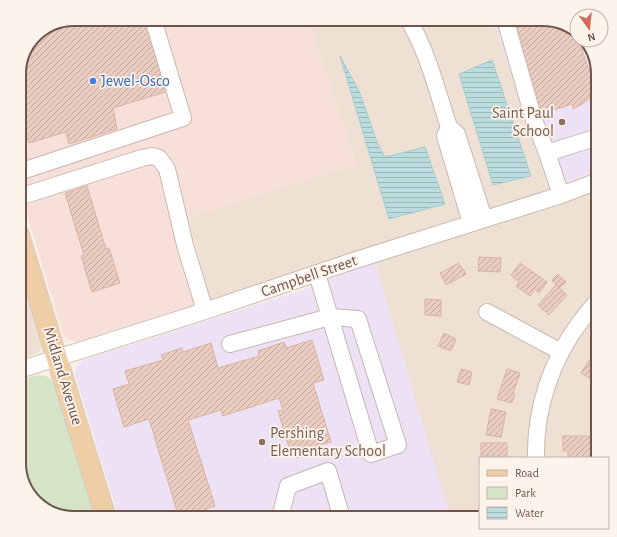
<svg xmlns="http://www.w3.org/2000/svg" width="617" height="537" viewBox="0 0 617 537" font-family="'Alegreya Sans',sans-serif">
<defs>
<pattern id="water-rules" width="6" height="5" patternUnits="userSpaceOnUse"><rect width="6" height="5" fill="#bcdddf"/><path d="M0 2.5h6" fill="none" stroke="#9db6b7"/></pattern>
<pattern id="building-hatch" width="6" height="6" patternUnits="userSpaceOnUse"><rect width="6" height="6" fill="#eacdc0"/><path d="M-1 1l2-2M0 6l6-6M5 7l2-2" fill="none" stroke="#c2a99e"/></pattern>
</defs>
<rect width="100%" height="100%" fill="#f9efe4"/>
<path fill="#efe0d4" d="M 308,19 L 493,19 L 549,190 L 366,248 L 210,300 L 189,217 L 356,164 Z
M 598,188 L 598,458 L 480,458 L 480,518 L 422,518 L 447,510 L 375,262 Z
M 19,265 L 43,344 L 40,352 L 19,360 Z"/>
<path fill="#f8e0da" d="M 75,19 L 308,19 L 356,164 L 189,217 L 210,300 L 77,342 L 68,339 L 63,334 L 19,187 L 19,71 L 38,33 Z"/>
<path fill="#ece1f5" d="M 493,19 L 543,19 L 577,40 L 584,40 L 598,75 L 598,170 L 549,190 Z
M 375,262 L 448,510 L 422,518 L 119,518 L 75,374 L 76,367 L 83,360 L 297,292 Z"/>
<path fill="#d4e4c5" d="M 38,375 L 46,376 L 54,382 L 95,518 L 74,518 L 35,502 L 19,466 L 19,380 Z"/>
<path fill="url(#water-rules)" stroke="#a4cdd0" d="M 340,56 L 360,93 L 378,145 L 385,157 L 425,147 L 445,204 L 389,219 Z
M 492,60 L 531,176 L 493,185 L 459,74 Z"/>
<path fill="url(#building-hatch)" stroke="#dbb3a2" d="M 74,19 L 147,19 L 169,91 L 113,108 L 117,129 L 69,144 L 66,132 L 29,143 L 19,112 L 19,71 L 38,33 Z
M 534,19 L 543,19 L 577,33 L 577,40 L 584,40 L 587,49 L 585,51 L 582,50 L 592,78 L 592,87 L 589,99 L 582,104 L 573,109 L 572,104 L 547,112 L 548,116 L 541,117 L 514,25 Z
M 87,186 L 106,249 L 109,248 L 120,283 L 92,292 L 81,256 L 84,255 L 65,193 Z
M 598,241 L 598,252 L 592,245 Z
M 479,257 L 501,258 L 500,272 L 478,271 Z
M 459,263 L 466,274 L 446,285 L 440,273 Z
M 520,263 L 547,282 L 539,293 L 535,289 L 530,296 L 516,286 L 519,282 L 511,275 Z
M 558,274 L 566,282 L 559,288 L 552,280 Z
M 556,285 L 567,295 L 549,315 L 538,305 Z
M 425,299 L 441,300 L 441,316 L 425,315 Z
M 444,333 L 456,339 L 451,351 L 438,346 Z
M 312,340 L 324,380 L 313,383 L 331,442 L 316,446 L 318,451 L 297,458 L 295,452 L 291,454 L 278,411 L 283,410 L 279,398 L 223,416 L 221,410 L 188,420 L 215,506 L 206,509 L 208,515 L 200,518 L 179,518 L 149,419 L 124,427 L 113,389 L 129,384 L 125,371 L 163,360 L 161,355 L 182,348 L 183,352 L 211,343 L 218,368 L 259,356 L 258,351 L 284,342 L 286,348 Z
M 598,347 L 598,375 L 594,381 L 581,373 Z
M 461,369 L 472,372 L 469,385 L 457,382 Z
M 507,369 L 520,373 L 513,393 L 515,394 L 512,403 L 497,399 Z
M 491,409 L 506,412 L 501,437 L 486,435 Z
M 563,436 L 590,436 L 591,458 L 568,458 L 568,451 L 563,451 Z
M 481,443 L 507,443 L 507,458 L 490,458 L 490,456 L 481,456 Z"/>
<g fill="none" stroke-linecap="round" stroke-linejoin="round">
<g stroke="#c8b7ac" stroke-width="18">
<path id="minor" d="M 408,19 C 428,52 437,91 449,127 L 457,134 L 484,219
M 505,19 L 534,120 L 547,153
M 449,127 L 445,136 L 471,223
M 19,172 L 183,118 L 153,19
M 561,195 L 547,153 L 598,137
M 19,197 L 142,158 L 152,156 L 159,158 L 167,169 L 185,245 L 205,311
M 487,312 L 561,352
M 330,317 L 358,319 L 398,445 L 371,454 Z
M 230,344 L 330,317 L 317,274
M 19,370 L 205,311 L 356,260 L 561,195 L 598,181
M 536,458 C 535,409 551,361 580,322 C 586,315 591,307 598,301
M 280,518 L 288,486 L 328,471 L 342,518"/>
</g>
<g stroke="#d4ccca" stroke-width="22">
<path id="major" d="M 19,235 L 106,518"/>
</g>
<use href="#minor" stroke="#fff" stroke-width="16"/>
<use href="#major" stroke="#efcda5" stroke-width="20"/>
</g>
<circle fill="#3f7fe0" stroke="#fcf3ea" stroke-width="1.5" cx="93" cy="81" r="4"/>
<g fill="#8d6e63" stroke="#fcf3ea" stroke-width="1.5">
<circle cx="562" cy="122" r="4"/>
<circle cx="262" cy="442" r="4"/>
</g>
<g text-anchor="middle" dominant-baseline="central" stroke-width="3.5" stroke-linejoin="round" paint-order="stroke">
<g font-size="16" fill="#366cbe" stroke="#fcf3ea" text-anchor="start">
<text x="101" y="81">Jewel-Osco</text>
</g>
<g font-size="16" fill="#785e54" stroke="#fcf3ea" text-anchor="end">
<text x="554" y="113">Saint Paul<tspan x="554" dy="18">School</tspan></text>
<text x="270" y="433" text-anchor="start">Pershing<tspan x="270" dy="18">Elementary School</tspan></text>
</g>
<g font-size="16" fill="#6e564d" stroke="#fcf3ea">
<text transform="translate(309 276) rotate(-19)">Campbell Street</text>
<text transform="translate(63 376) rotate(73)">Midland Avenue</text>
</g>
</g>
<path d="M0 0H617V537H0ZM74 26H543A48 48 0 0 1 591 74V463A48 48 0 0 1 543 511H74A48 48 0 0 1 26 463V74A48 48 0 0 1 74 26Z" fill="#fcf3ea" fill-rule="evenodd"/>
<path fill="none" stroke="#6e564d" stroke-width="2" d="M74 26H543A48 48 0 0 1 591 74V463A48 48 0 0 1 543 511H74A48 48 0 0 1 26 463V74A48 48 0 0 1 74 26Z"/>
<rect x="479" y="457" width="130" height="72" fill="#fcf3ea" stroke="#c3b4ab"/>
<rect x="487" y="470" width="20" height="6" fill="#efcda5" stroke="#c3b4ab"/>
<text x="515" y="477" font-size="12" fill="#6e564d">Road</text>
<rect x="487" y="487" width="20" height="12" fill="#d4e4c5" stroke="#c3b4ab"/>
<text x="515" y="497" font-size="12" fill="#6e564d">Park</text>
<rect x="487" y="507" width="20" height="12" fill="url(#water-rules)" stroke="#c3b4ab"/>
<text x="515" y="517" font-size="12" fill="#6e564d">Water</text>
<g transform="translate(589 28) rotate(165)"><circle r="19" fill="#fcf3ea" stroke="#c3b4ab"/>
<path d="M0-3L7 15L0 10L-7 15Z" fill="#d36a59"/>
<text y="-6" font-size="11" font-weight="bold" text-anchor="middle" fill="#6e564d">N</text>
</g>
</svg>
